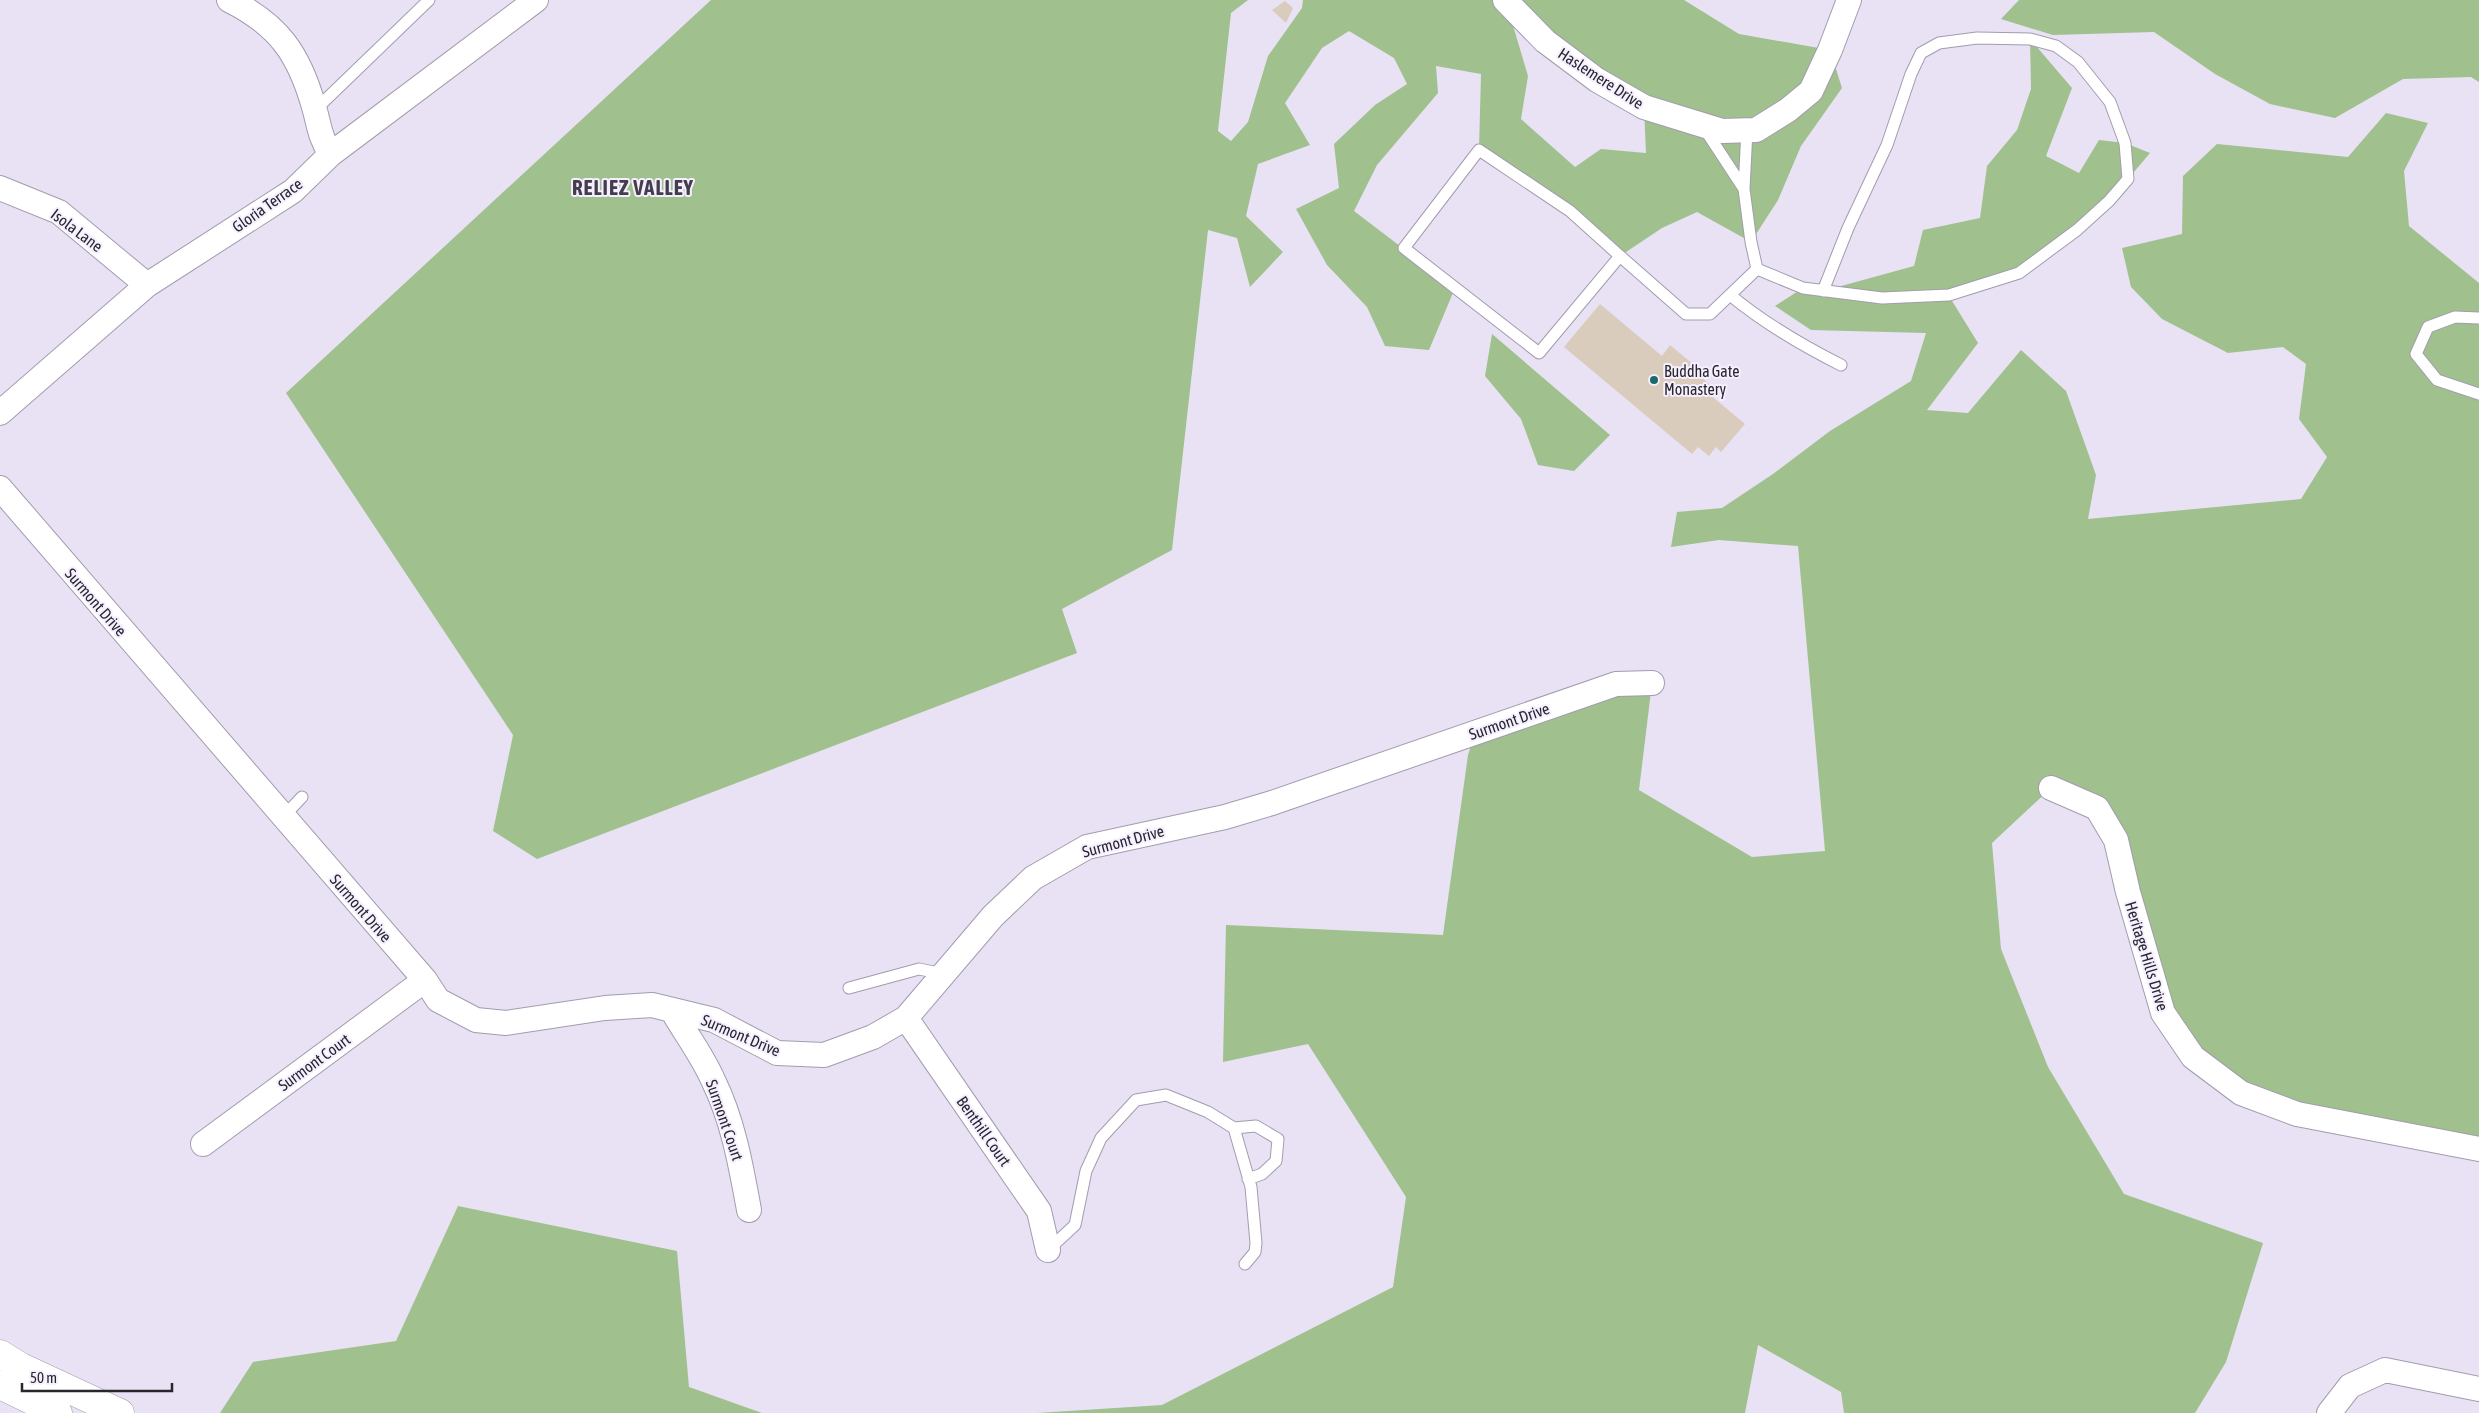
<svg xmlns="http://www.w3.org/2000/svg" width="2479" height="1413" viewBox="0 0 2479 1413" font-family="'Asap Condensed',sans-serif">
<rect width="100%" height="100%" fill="#e8e2f4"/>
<path fill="#a0c08e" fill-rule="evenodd" d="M 711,0 L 1248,0 L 1231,13 L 1218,131 L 1231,141 L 1248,122 L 1268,56 L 1302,8 L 1303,0 L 1684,0 L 1739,34 L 1830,50 L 1842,88 L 1801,146 L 1778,200 L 1751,242 L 1697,212 L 1662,228 L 1620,256 L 1570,211 L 1479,150 L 1481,74 L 1436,66 L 1438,93 L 1377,165 L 1354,211 L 1455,288 L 1429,350 L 1385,346 L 1367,307 L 1327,265 L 1296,209 L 1339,188 L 1334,144 L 1375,105 L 1407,84 L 1394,58 L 1349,31 L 1322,48 L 1285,103 L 1310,145 L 1258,164 L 1246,216 L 1283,252 L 1250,287 L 1237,238 L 1208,230 L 1172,550 L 1062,609 L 1077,653 L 537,859 L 493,831 L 513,735 L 286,393 ZM 1506,2 L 1644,107 L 1646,153 L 1601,149 L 1575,167 L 1521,119 L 1528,76 Z
M 2019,0 L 2479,0 L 2479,82 L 2471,77 L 2403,79 L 2335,118 L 2270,104 L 2215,74 L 2154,32 L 2053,35 L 2001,19 Z
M 2030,39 L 2072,88 L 2046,156 L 2079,173 L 2099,140 L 2125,143 L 2150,153 L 2128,179 L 2019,273 L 1949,296 L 1978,343 L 1927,410 L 1968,413 L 2021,350 L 2066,391 L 2096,475 L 2088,519 L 2301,499 L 2327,457 L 2299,419 L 2306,364 L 2283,347 L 2228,353 L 2162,319 L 2131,287 L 2122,248 L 2182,234 L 2183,176 L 2217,144 L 2348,157 L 2386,113 L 2428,123 L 2404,171 L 2409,226 L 2479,283 L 2479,1149 L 2241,1093 L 2163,1013 L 2097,808 L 2051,788 L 1992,843 L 2001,949 L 2048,1067 L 2124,1194 L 2263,1243 L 2226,1362 L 2195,1413 L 1844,1413 L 1841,1392 L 1758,1345 L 1745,1413 L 1037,1413 L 1162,1405 L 1393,1287 L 1406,1197 L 1308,1044 L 1223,1062 L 1226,925 L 1443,935 L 1468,755 L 1475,733 L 1652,683 L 1639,790 L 1752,857 L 1825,851 L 1798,546 L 1719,540 L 1671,547 L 1677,512 L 1722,508 L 1773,474 L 1830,431 L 1911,381 L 1926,333 L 1811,330 L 1775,306 L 1803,288 L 1823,291 L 1914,266 L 1923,230 L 1980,218 L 1987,166 L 2017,130 L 2031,89 Z
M 1492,334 L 1610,435 L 1574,471 L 1538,465 L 1521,419 L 1485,376 Z
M 458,1206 L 677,1251 L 689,1387 L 762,1413 L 220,1413 L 253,1362 L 396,1341 Z"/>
<path fill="#d9ccbc" d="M 1285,1 L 1293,8 L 1286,23 L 1272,10 Z
M 1600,304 L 1662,356 L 1670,345 L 1699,369 L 1696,373 L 1713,387 L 1708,393 L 1745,424 L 1721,452 L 1716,447 L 1709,456 L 1698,447 L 1692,454 L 1564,347 Z"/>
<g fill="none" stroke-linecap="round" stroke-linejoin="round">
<g stroke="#a29cae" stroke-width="13">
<path id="lane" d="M 315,110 L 429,0
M 1704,128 L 1744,189
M 1747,130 L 1744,189 L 1751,242 L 1757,269 L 1803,288 L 1882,298 L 1949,295 L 2019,273 L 2077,230 L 2109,201 L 2128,179 L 2125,143 L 2110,102 L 2078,62 L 2056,46 L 2030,39 L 1977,38 L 1939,43 L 1921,53 L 1911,74 L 1887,145 L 1848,228 L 1823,291
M 1479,150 L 1570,211 L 1620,256 L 1539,353 L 1404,248 Z
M 1620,256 L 1686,314 L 1710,314 L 1757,269
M 1730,295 C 1764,323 1801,345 1841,365
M 2479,318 L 2455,317 L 2428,327 L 2416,354 L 2437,380 L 2479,394
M 283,817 L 302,797
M 849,988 L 919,969 L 944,974
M 1234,1128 L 1256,1126 L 1278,1139 L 1276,1161 L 1262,1174 L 1248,1179
M 1048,1250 L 1075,1225 L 1086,1171 L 1101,1138 L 1136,1100 L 1166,1095 L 1208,1112 L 1234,1128 L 1251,1187 L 1256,1243 L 1255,1252 L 1245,1264"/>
</g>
<g stroke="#a29cae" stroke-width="26">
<path id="street" d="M 229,0 C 279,25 299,54 314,107 C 319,124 320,139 331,154
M 1505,0 L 1545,41 L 1597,80 L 1644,107 L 1722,131 L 1756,130 L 1788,110 L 1811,91 L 1830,50 L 1849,0
M 0,188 L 59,212 L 147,285
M 0,413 L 147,285 L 293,191 L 331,154 L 536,0
M 0,488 L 425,980 L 438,1000 L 476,1020 L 506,1023 L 605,1008 L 652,1005 L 714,1020 L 777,1053 L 824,1055 L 873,1037 L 906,1018 L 993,916 L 1033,878 L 1087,847 L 1225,817 L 1272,803 L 1616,684 L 1652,683
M 2051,788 L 2097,808 L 2116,840 L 2128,892 L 2163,1013 L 2193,1057 L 2241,1093 L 2297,1114 L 2479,1149
M 672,1010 C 685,1033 702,1055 713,1080 C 733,1120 741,1166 749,1210
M 906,1018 L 1039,1211 L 1048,1250
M 203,1144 L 425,980
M 2329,1413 L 2350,1386 L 2385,1370 L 2479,1389"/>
</g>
<g stroke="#a29cae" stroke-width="29">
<path id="primary" d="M 0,1354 L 21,1367 L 120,1413
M 0,1385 L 58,1413"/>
</g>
<use href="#lane" stroke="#fff" stroke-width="11"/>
<use href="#street" stroke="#fff" stroke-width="24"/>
<use href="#primary" stroke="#fff" stroke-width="28"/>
</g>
<circle fill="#1d6968" stroke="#f5efff" stroke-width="2" cx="1654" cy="380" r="5"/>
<g text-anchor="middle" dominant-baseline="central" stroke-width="4" stroke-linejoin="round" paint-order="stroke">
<g font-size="16" fill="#28262d" stroke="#f5efff">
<text transform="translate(1601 78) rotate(33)">Haslemere Drive</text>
<text transform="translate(267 205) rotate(-35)">Gloria Terrace</text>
<text transform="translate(77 230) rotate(37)">Isola Lane</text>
<text transform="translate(96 602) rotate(49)">Surmont Drive</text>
<text transform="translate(1509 721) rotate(-19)">Surmont Drive</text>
<text transform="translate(1123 841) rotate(-15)">Surmont Drive</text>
<text transform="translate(361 908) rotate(49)">Surmont Drive</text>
<text transform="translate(2147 956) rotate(73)">Heritage Hills Drive</text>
<text transform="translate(741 1035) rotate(23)">Surmont Drive</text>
<text transform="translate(314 1062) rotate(-36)">Surmont Court</text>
<text transform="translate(725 1120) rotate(71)">Surmont Court</text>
<text transform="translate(984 1131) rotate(55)">Benthill Court</text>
</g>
<g font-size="16" fill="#28262d" stroke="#f5efff" text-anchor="start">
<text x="1664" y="371">Buddha Gate<tspan x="1664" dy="18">Monastery</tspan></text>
</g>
<g font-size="21" font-weight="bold" letter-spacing="1" fill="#433d4c" stroke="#f5efff">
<text x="633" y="187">RELIEZ VALLEY</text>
</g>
</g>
<path d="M22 1383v8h150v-8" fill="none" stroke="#28262d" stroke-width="2.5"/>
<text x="30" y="1383" font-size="15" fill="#28262d" stroke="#f5efff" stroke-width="4" paint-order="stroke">50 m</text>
</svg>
